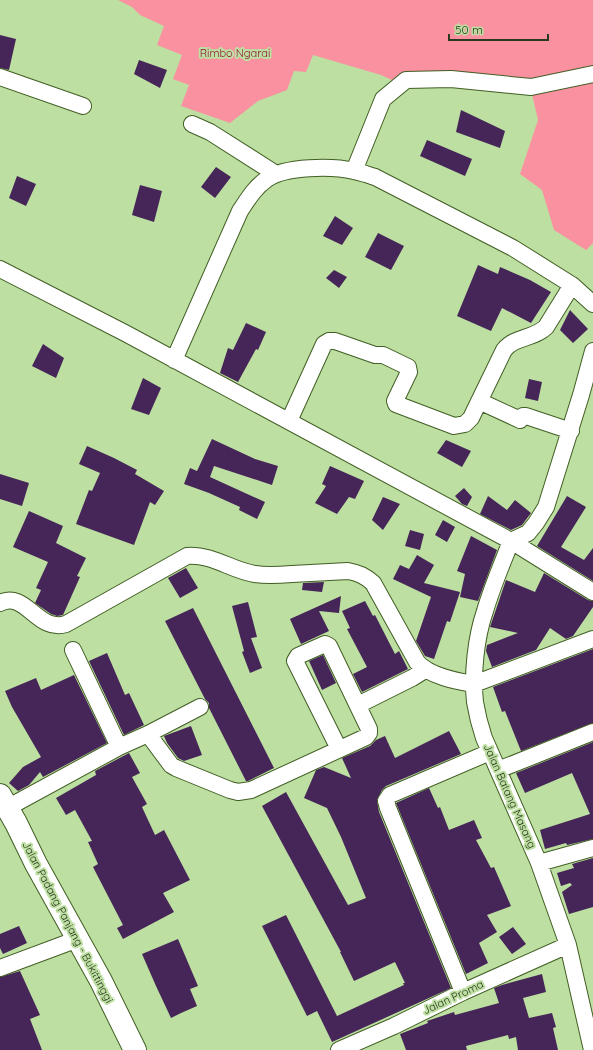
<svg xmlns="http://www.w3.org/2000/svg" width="593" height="1050" viewBox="0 0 593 1050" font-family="Quicksand,sans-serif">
<rect width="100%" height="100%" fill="#bddfa1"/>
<path fill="#fa91a0" d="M 118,0 L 593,0 L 593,243 L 586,250 L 554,230 L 542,190 L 520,174 L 538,120 L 531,90 L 402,74 L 392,80 L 381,75 L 313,55 L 306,72 L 294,71 L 287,90 L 258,101 L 230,123 L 181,106 L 189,85 L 173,79 L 182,55 L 157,45 L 164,26 L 140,15 L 132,7 Z"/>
<path fill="#462658" d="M 0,35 L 16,39 L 9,70 L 0,68 Z
M 139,60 L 167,70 L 160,88 L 134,74 Z
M 461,110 L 505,131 L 500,148 L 456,132 Z
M 427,140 L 472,159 L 465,176 L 420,156 Z
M 216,167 L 231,177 L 215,198 L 201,187 Z
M 17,176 L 36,184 L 26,206 L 9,198 Z
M 140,185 L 162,191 L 154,222 L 132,215 Z
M 335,216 L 353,228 L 342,245 L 323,236 Z
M 378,233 L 404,246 L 391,270 L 365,257 Z
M 478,265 L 498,274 L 500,267 L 530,280 L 551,292 L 531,323 L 502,308 L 491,331 L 457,316 Z
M 334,270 L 347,277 L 339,288 L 326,278 Z
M 570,310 L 588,329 L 573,343 L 560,330 Z
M 246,323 L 266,332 L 258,350 L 256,349 L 238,382 L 220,373 L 228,348 L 233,350 Z
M 43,344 L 64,358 L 56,378 L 32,366 Z
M 143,378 L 161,388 L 149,415 L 131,409 Z
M 529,379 L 542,382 L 538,401 L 525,398 Z
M 212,439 L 255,459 L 278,466 L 272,485 L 214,466 L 210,477 L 265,502 L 257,519 L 239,510 L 240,507 L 209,493 L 184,484 L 190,468 L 197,471 Z
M 446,440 L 471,451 L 462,467 L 437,453 Z
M 87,446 L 114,458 L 137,470 L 135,474 L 164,491 L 155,505 L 150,502 L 134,545 L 76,524 L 89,490 L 92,491 L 100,473 L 79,464 Z
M 330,466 L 364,481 L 355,499 L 349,497 L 337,514 L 315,503 L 326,486 L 322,484 Z
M 0,474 L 29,483 L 22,506 L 0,499 Z
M 464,488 L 472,497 L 467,506 L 462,504 L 455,496 Z
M 488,496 L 507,510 L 515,500 L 531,513 L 522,525 L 511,530 L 480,514 Z
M 567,496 L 586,507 L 561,547 L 584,560 L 593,548 L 593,581 L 537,546 Z
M 383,497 L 400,504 L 383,530 L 372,520 Z
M 29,511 L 63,526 L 56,543 L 86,558 L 77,576 L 80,577 L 63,615 L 57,616 L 51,614 L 35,603 L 41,590 L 36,588 L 48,562 L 13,547 Z
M 443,520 L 455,527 L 447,542 L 435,535 Z
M 410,530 L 424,534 L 420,550 L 405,546 Z
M 471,536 L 497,550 L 478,601 L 460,597 L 465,574 L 457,571 Z
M 417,555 L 434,565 L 424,583 L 460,592 L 450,622 L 447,621 L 434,659 L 425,656 L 416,641 L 431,597 L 393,579 L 400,565 L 409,569 Z
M 186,568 L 198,588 L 180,598 L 168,578 Z
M 544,573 L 588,600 L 593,601 L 593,607 L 573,636 L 566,639 L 550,628 L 536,650 L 492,667 L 486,651 L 487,645 L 518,633 L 490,627 L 506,580 L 535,592 Z
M 324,582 L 322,592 L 302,590 L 303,583 Z
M 341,596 L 339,613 L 319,611 L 329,631 L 301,644 L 290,619 Z
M 365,601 L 373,616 L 375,615 L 395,654 L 399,651 L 408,669 L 362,692 L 353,674 L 367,667 L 347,629 L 350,628 L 342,611 Z
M 248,602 L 257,637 L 251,638 L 262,668 L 250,673 L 242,652 L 244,651 L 232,606 Z
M 193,608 L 274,768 L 248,781 L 246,781 L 209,708 L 209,703 L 205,699 L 165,621 Z
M 593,649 L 593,723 L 521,751 L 505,711 L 502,712 L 493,687 Z
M 107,653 L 125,695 L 129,693 L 144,725 L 124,735 L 89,661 Z
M 323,655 L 336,683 L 322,690 L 309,661 Z
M 74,675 L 107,743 L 43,777 L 40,772 L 29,785 L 18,791 L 9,783 L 23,767 L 41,757 L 12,707 L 5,691 L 36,678 L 41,690 Z
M 191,726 L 202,755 L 184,761 L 178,758 L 167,743 L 164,736 Z
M 449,731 L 461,754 L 386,786 L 382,790 L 377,800 L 379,812 L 451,988 L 332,1042 L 317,1011 L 307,1016 L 262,926 L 286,915 L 337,1016 L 404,985 L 403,983 L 405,983 L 395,962 L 354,981 L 340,952 L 341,952 L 262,806 L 286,792 L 348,905 L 366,898 L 341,837 L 327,808 L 304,798 L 316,770 L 324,767 L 351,778 L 342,758 L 370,746 L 376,740 L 385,736 L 395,758 Z
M 593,742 L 593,839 L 567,845 L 566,843 L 545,849 L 540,830 L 590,814 L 572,773 L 525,793 L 516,773 Z
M 129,753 L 140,773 L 132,777 L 147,804 L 142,807 L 155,835 L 164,830 L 190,880 L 163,893 L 174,912 L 123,939 L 117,928 L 123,925 L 93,867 L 98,864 L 88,842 L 92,841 L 75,810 L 66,815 L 56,798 L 96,775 L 95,771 Z
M 429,788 L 438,808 L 440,807 L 449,830 L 474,820 L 482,838 L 476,840 L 491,868 L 494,867 L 511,906 L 487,915 L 497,932 L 479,943 L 488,963 L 466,974 L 396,803 Z
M 593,858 L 593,907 L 569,914 L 562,892 L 572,885 L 570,883 L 561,886 L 557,873 L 574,868 L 572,864 Z
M 19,926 L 27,943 L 3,954 L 0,948 L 0,934 Z
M 513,927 L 526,944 L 512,954 L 499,937 Z
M 178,939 L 198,986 L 190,989 L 197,1006 L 181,1013 L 171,1018 L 156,986 L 142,954 Z
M 20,971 L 40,1015 L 30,1019 L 42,1050 L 0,1050 L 0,977 Z
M 542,974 L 546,992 L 523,998 L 529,1018 L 552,1013 L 556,1027 L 553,1028 L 558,1050 L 518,1050 L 516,1037 L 509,1039 L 508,1035 L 466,1046 L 467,1050 L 406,1050 L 400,1034 L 428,1023 L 427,1021 L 454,1012 L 455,1015 L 499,1003 L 494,988 L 502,985 Z"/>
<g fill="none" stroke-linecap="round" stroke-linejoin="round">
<g stroke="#415e24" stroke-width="18">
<path id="minor" d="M 0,77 L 83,106
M 192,124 L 210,132 L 276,174
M 354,171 L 383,99 L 406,80 L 451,79 L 531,87 L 593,74
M 0,269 L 125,333 L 511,541 L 528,533 L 536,523 L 546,507 L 581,395 L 593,351
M 174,360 L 240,211 C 248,199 255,187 267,179 C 285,166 333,166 354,171 C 361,172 368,175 375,177 L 513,248 L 572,285 L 593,304
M 479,401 L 518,419 L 520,420 L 523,416 L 526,416 L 571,431
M 289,421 L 324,344 L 329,341 L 335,341 L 375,355 L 383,355 L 408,367 L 409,372 L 395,401 L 396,404 L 454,426 L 465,424 L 471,418 L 504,350 C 515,336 534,339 546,327 L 572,285
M 0,603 C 26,590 37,633 66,624 L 187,556 C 213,554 230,570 255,574 C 267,576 280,575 292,574 C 311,573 329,572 348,571 C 359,573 365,576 373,583 L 417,662 C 429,676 456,681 474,684 L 593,639
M 73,650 L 119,747
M 358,705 L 412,678 L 425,670
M 148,734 L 171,765 L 176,768 L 230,790 L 238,792 L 251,790 L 366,737 L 369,733 L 369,729 L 329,646 L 325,644 L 298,656 L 295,661 L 339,749
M 498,770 L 593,732
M 7,808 L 119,747 L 148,734 L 200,707
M 539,863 L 593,848
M 0,968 L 78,939
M 463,992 L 388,808 L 386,801 L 390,795 L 490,752
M 339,1050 L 394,1026 L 463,992 L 568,945
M 592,1050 L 568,945 L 539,863 L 484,738 C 480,726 477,714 475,702 C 472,674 476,637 485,611 C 492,587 502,564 511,541 L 593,592"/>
</g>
<g stroke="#415e24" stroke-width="24">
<path id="trunk" d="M 0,795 L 16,823 L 36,864 L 101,981 L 135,1050"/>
</g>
<use href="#minor" stroke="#fff" stroke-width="16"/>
<use href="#trunk" stroke="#fff" stroke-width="22"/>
</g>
<g text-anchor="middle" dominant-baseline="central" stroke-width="4" stroke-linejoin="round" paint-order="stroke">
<g font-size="11" fill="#8e1438" stroke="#bddfa1">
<text x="235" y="53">Rimbo Ngarai</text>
</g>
<g font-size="11" fill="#2a381f" stroke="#bddfa1">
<text transform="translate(510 796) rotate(66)">Jalan Batang Masang</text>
<text transform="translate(68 922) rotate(62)">Jalan Padang Panjang - Bukittinggi</text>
<text transform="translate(453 997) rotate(-25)">Jalan Proma</text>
</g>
</g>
<path d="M449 34v6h99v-6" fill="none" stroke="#2a381f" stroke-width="2"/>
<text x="455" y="34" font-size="12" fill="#2a381f" stroke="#bddfa1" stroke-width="3" paint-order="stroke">50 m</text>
</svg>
